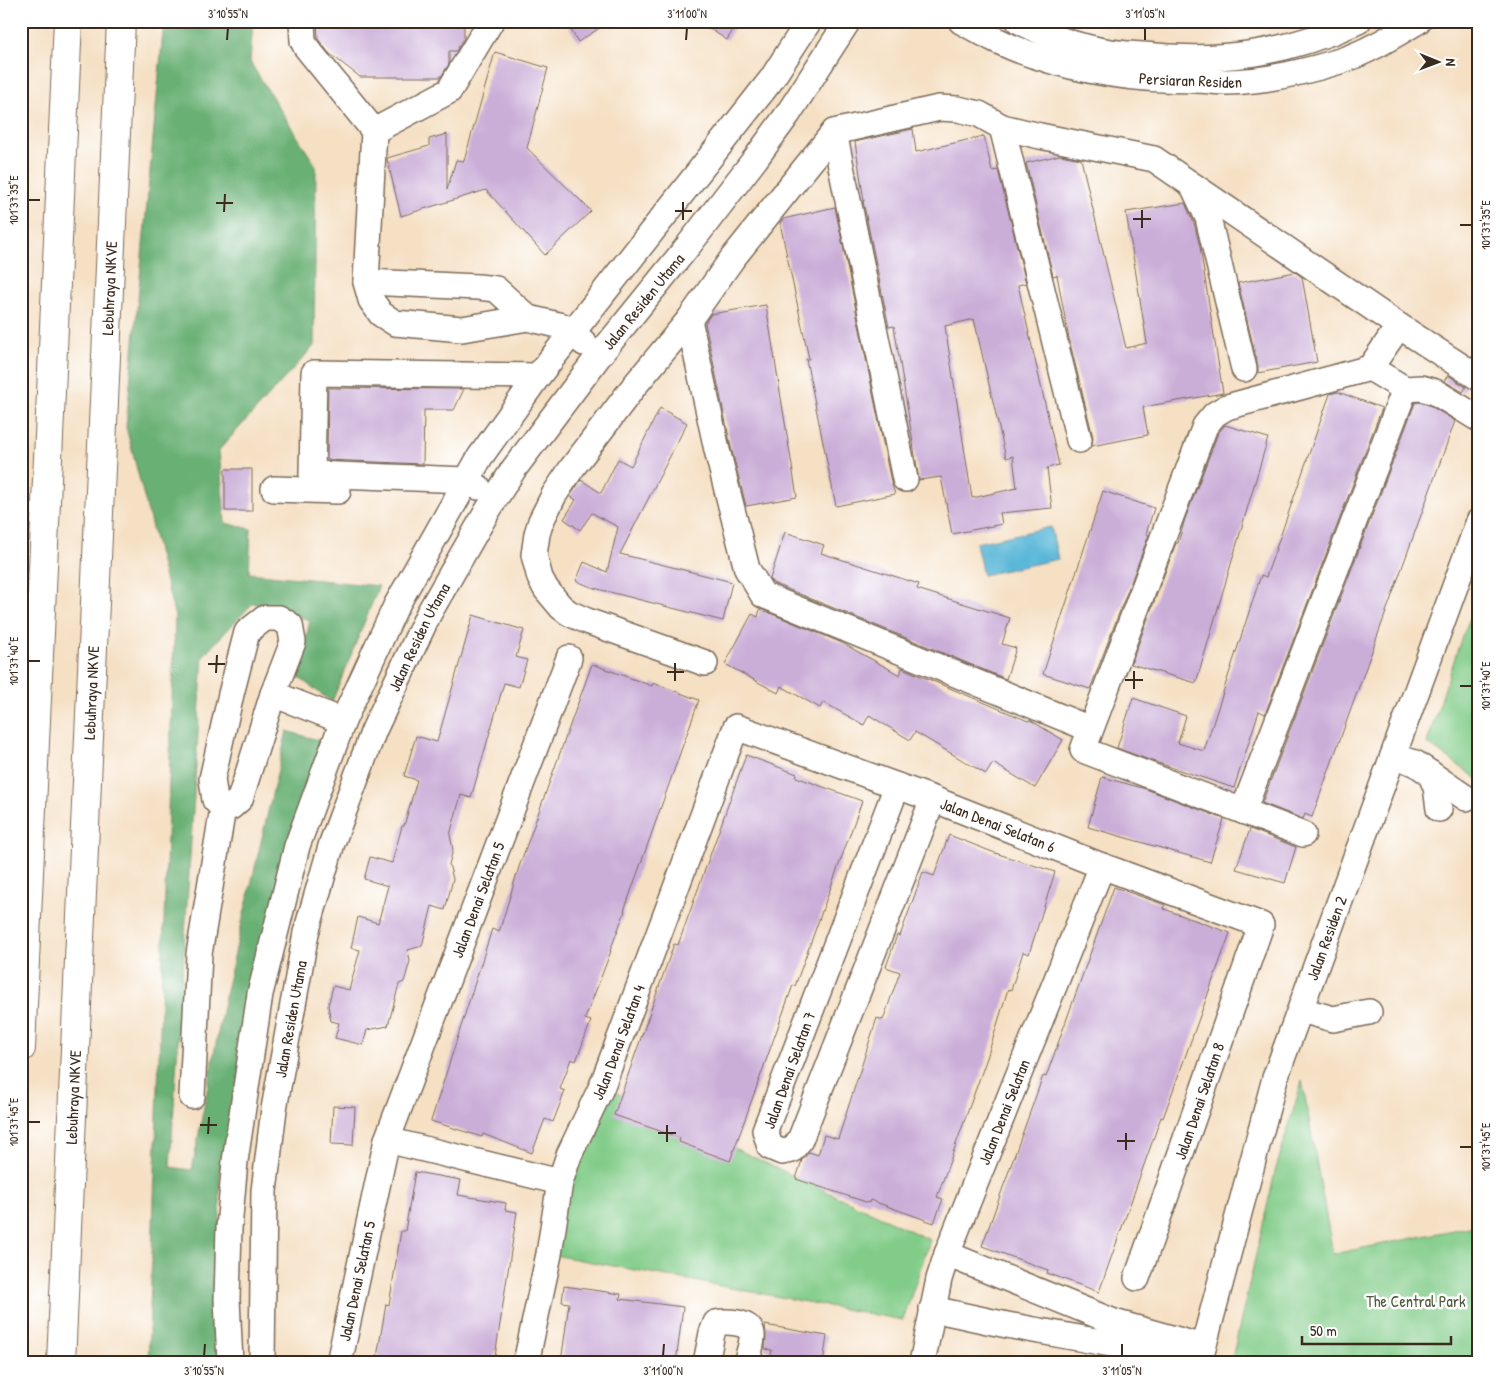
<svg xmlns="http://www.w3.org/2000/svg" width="1500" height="1384" viewBox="0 0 1500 1384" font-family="'Patrick Hand',sans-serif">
<rect width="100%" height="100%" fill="#fff"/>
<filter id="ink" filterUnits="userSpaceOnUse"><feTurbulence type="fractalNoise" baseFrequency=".02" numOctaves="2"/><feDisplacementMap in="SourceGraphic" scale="10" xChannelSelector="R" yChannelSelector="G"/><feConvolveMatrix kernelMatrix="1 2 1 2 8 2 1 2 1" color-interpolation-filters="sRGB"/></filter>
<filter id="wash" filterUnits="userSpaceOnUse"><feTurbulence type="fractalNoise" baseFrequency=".0096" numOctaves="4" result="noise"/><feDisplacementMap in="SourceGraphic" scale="20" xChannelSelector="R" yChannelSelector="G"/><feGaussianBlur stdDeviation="1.12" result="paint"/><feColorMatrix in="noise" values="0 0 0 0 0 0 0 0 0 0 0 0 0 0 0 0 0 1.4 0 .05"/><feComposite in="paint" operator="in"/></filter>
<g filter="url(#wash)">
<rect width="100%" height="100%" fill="#f5e0c4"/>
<path fill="#82cc89" stroke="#5e7b54" d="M 1132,21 L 1215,21 L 1169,23 Z
M 1479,596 L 1479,780 L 1427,743 L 1459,645 Z
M 1302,1081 L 1333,1254 L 1479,1225 L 1479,1363 L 1231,1363 L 1275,1172 Z
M 602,1086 L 930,1240 L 903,1320 L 549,1254 Z"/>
<path fill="#69b075" stroke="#526d4a" d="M 21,21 L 26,21 L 27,33 L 21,339 Z
M 164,21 L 253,21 L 250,62 L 316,166 L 314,346 L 219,450 L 225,523 L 251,529 L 249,573 L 379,586 L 332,702 L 298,677 L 310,620 L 253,603 L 203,656 L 170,1167 L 192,1170 L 226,991 L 287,731 L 321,741 L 220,1171 L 220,1363 L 148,1363 L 175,617 L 126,427 Z"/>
<path fill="#5ab7d8" stroke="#4a707b" d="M 1051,527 L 1058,559 L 983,575 L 976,543 Z
M 1479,1332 L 1479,1363 L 1470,1363 L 1474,1342 Z"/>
<g id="blocks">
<path fill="#cbaed8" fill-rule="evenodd" d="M 317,21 L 464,21 L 464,38 L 456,51 L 449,51 L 449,64 L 441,77 L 360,77 L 329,53 L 318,39 Z
M 566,21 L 610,21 L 578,42 Z
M 698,21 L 738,21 L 727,40 Z
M 495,52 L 548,68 L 527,148 L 591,211 L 545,255 L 486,190 L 401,216 L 387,159 L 387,158 L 429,146 L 429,139 L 447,134 L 447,190 L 456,160 L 464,161 Z
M 913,129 L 916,152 L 984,136 L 992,171 L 998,170 L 1026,283 L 1018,285 L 1059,465 L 1047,468 L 1052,508 L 1000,513 L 1002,524 L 952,534 L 941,477 L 919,480 L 894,326 L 889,327 L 863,201 L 864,201 L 855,142 ZM 974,319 L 1006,458 L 1013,456 L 1017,488 L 972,498 L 945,326 Z
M 1060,155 L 1081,159 L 1126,348 L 1147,343 L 1126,212 L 1185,203 L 1194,223 L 1200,247 L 1223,393 L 1143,407 L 1148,435 L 1092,446 L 1093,437 L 1069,339 L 1057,275 L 1053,276 L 1026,163 Z
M 835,207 L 891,482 L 895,494 L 836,506 L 806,359 L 809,359 L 780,223 L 783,219 Z
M 1295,272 L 1302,277 L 1317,362 L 1258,373 L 1258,366 L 1238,283 Z
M 766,305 L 797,497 L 746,506 L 731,447 L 705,323 L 711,314 Z
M 1448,375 L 1466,387 L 1463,392 L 1444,381 Z
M 328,388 L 464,389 L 454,410 L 424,410 L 423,464 L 327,460 Z
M 1338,392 L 1382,408 L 1265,714 L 1259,711 L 1234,788 L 1152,761 L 1117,748 L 1133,698 L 1186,716 L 1178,743 L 1204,751 L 1261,575 L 1266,577 L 1330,394 Z
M 1419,402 L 1429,405 L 1455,421 L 1312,817 L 1305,814 L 1303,819 L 1262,803 L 1415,403 Z
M 660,408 L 687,423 L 620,554 L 732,582 L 723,621 L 594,588 L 576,581 L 584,562 L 607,572 L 618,527 L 592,513 L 580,530 L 564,519 L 576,500 L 570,496 L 581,480 L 601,493 L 618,459 L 631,466 Z
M 1225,425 L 1268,438 L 1196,683 L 1131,664 L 1176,543 L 1178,543 L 1185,519 L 1218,433 Z
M 225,469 L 252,469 L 252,511 L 225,511 Z
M 1103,491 L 1154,508 L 1146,534 L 1149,535 L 1090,689 L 1043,674 Z
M 785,532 L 824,545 L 821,553 L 919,584 L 917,589 L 1010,618 L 1002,644 L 1016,648 L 1006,679 L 773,583 L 770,579 Z
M 760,609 L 842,643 L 900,675 L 902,668 L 1028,721 L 1030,720 L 1063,740 L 1035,788 L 993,763 L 986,774 L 915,732 L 910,740 L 869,715 L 864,725 L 823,702 L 820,708 L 781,686 L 778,693 L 725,664 L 752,614 L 758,617 Z
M 473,615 L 524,630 L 516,657 L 527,660 L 519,687 L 504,683 L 471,798 L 461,795 L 450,835 L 453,850 L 449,864 L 453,879 L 445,910 L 432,906 L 422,946 L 408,950 L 410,961 L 404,982 L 399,984 L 388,1026 L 367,1030 L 363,1045 L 335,1038 L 339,1023 L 331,1021 L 328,1006 L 333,986 L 349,990 L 360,950 L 351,948 L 358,917 L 378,923 L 388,886 L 364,879 L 370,857 L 392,863 L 402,826 L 404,826 L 417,780 L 404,776 L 416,736 L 437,742 Z
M 592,664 L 652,686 L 653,683 L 699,700 L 624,911 L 625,911 L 610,951 L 611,951 L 585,1019 L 591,1021 L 576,1061 L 571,1059 L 560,1089 L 565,1091 L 553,1122 L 545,1119 L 532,1153 L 483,1134 L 482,1137 L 431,1121 L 492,929 L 499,932 L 519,867 Z
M 746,755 L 797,774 L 796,777 L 862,801 L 795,986 L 793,985 L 730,1161 L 679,1142 L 680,1138 L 614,1115 L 674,944 L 678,945 Z
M 1102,777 L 1146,789 L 1224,819 L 1210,862 L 1088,827 Z
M 1250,829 L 1296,847 L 1285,883 L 1236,869 Z
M 949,835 L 995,853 L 1055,872 L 1029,954 L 1023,952 L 1011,990 L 1008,989 L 987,1058 L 937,1197 L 943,1199 L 934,1223 L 870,1200 L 869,1203 L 796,1179 L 802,1160 L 809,1152 L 818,1155 L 824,1135 L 838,1139 L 877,1018 L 883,1020 L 900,972 L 886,967 L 897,935 L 900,936 L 923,872 L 934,876 Z
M 1114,887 L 1165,905 L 1164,909 L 1230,933 L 1163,1118 L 1161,1117 L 1099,1292 L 1047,1273 L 1048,1270 L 982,1246 L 1043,1076 L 1046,1077 Z
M 333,1106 L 355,1107 L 353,1145 L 331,1144 Z
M 415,1172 L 461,1180 L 458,1195 L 506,1203 L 505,1210 L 517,1212 L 494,1363 L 376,1363 L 386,1304 L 389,1305 L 401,1231 L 405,1231 Z
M 564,1286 L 621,1294 L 620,1299 L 683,1307 L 676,1363 L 561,1363 L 569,1303 L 562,1302 Z
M 765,1325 L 827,1336 L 823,1363 L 769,1363 L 772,1350 L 765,1349 L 766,1337 Z"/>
</g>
</g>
<g filter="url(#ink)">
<use href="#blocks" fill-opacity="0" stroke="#7c6a58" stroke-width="1"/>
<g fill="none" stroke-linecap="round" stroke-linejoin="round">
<g stroke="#7c6a58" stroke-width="28">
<g id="minor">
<path d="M 302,21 L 303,41 L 306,47 L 374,131 L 449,91 L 491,21"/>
<path id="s1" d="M 961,21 C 984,34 1007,47 1033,55 C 1085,73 1139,80 1194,80 C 1205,80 1217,82 1228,82 C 1265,81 1305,72 1340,61 C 1368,52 1393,36 1418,21"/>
<path d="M 1019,21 C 1040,31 1062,42 1086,47 C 1104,52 1124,54 1143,55 C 1222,63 1285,54 1358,21"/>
<path d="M 1002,127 L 1079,440"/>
<path d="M 374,131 L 366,282 L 371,300 L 381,314 L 395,323 L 462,329 L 528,318 L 562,326 L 573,332 L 584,343"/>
<path d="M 834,132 L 905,479"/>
<path d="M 1193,186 L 1208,218 L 1244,369"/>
<path d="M 366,282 L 478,287 L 496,289 L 528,318"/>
<path d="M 689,320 L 717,450 L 747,569 L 763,595 L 1090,729"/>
<path d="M 1399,326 L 1370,368 L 1405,389 L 1421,388 L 1435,392 L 1479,419"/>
<path d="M 478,487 L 466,480 L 312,474 L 314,373 L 538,376"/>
<path d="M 274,489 L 338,491"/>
<path d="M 265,618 L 279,618 L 290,625 L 293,642 L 273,694 L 240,799 L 231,807 L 223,808 L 215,800 L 212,779 L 231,694 L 247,632 Z"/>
<path d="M 705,663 L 587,621 L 569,613 L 561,607 L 546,589 L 540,578 L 534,555 L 537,534 L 541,521 L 554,495 L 572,468 L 635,385 L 689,320 L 732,259 L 834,132 L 939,108 L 958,109 L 979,114 L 1002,127 L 1040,136 L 1154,159 L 1399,326 L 1479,378"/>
<path d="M 273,694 L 343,721"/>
<path d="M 1393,756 L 1415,763 L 1466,798"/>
<path d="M 1430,773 L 1436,787 L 1439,809"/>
<path d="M 897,786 L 765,1130 L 770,1147 L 782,1152 L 792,1150 L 800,1140 L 933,799"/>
<path d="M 1243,811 L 1405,389"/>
<path d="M 1303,834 L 1083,750 L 1205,426 L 1215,414 L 1227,407 L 1370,368"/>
<path d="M 1301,1010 L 1333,1019 L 1369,1012"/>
<path d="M 192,1096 L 199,954 L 223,808"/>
<path d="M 387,1140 L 560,1182"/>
<path d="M 947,1254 L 1114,1322 L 1203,1347"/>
<path d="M 932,1309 C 957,1314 982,1320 1007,1325 C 1069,1337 1130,1345 1191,1363"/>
<path d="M 230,1363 L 227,1299 L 229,1228 L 235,1161 L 260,994 L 297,846 L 343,721 L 396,606 L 480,457 L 538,376 L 771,80 L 809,21"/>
<path id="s2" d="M 262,1363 L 264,1191 L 274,1109 L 306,933 L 332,843 L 374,730 L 429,613 L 488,510 L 513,470 L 598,357 L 688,246 L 756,158 L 788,114 L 848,21"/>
<path id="s3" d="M 339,1363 L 387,1140 L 569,658"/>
<path id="s4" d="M 526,1363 L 549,1254 L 560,1182 L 569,1155 L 602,1086 L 736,727 L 933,799 L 1102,866 L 1261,925 L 1137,1278"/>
<path d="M 706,1363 L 712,1333 L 716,1323 C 725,1321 750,1321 752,1334 C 753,1343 748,1355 746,1363"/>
<path id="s5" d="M 922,1363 L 939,1279 L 947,1254 L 1102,866"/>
<path id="s6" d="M 1199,1363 L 1275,1078 L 1479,521"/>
</g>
</g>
<g stroke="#7c6a58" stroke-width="30">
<g id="highway">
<path d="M 21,1048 L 68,21"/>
<path id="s7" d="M 61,1363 L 121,21"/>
</g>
</g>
<use href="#minor" stroke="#fff" stroke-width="25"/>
<use href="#highway" stroke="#fff" stroke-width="28"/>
</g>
</g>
<path fill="none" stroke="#3b2a1e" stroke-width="2" d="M 227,40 L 228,28M 686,40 L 687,28M 1145,40 L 1145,28M 28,200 L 40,200M 216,203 L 233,203M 675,211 L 692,211M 224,212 L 225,194M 1133,219 L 1151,219M 683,220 L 683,202M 1460,225 L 1472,225M 1142,228 L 1142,210M 28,661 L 40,661M 208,664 L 225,664M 667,672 L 684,672M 216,673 L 217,655M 1125,680 L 1143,680M 675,681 L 675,663M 1460,686 L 1472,686M 1134,689 L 1134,671M 28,1122 L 40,1122M 200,1125 L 217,1125M 658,1133 L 676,1133M 208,1134 L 209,1117M 1117,1141 L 1135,1141M 667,1142 L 667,1125M 1460,1147 L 1472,1147M 1126,1150 L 1126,1133M 204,1356 L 205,1344M 663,1356 L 664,1344M 1122,1356 L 1122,1344"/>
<g text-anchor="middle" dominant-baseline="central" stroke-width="5" stroke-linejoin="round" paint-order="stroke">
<g font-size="16" fill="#3b2a1e" stroke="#fff">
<text stroke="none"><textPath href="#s1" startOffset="240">Persiaran Residen</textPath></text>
<text stroke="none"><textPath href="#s7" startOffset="1076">Lebuhraya NKVE</textPath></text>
<text stroke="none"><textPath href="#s2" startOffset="1156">Jalan Residen Utama</textPath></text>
<text stroke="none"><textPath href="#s2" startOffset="751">Jalan Residen Utama</textPath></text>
<text stroke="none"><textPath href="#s7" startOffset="671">Lebuhraya NKVE</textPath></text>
<text stroke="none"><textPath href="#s4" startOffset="952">Jalan Denai Selatan 6</textPath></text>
<text stroke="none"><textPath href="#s3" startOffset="485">Jalan Denai Selatan 5</textPath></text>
<text stroke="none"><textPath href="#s6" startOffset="444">Jalan Residen 2</textPath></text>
<text stroke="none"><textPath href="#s2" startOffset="346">Jalan Residen Utama</textPath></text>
<text stroke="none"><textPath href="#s4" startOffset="336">Jalan Denai Selatan 4</textPath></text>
<text transform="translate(789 1070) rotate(-70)">Jalan Denai Selatan 7</text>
<text stroke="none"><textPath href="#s7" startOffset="266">Lebuhraya NKVE</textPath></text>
<text transform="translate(1199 1101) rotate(-71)">Jalan Denai Selatan 8</text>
<text stroke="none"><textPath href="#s5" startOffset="265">Jalan Denai Selatan</textPath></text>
<text stroke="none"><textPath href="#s3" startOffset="84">Jalan Denai Selatan 5</textPath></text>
</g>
<g font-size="16" fill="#505b3e" stroke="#fff">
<text x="1416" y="1301">The Central Park</text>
</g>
</g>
<rect width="1500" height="1384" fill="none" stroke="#fff" stroke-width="55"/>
<g transform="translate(1438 62) rotate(91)" stroke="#ffffff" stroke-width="4" paint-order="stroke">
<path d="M0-4L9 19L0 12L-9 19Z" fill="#3b2a1e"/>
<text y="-8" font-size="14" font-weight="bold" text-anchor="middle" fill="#3b2a1e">N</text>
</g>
<path d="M1302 1336v8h149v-8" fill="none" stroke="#3b2a1e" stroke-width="2.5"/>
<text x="1310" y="1336" font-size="15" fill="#3b2a1e" stroke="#ffffff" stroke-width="4" paint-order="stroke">50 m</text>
<rect x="28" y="28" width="1444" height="1328" fill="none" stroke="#3b2a1e" stroke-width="2"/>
<g font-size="12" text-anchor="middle" fill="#3b2a1e">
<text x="228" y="18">3°10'55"N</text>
<text x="687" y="18">3°11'00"N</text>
<text x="1145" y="18">3°11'05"N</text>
<text transform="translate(14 200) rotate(-90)" y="4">101°37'35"E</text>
<text transform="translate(1486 225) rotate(-90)" y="4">101°37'35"E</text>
<text transform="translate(14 661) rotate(-90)" y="4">101°37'40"E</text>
<text transform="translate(1486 686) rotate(-90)" y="4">101°37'40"E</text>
<text transform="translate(14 1122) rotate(-90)" y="4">101°37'45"E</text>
<text transform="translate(1486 1147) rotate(-90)" y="4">101°37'45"E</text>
<text x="204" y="1375">3°10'55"N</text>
<text x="663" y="1375">3°11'00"N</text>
<text x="1122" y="1375">3°11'05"N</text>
</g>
</svg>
